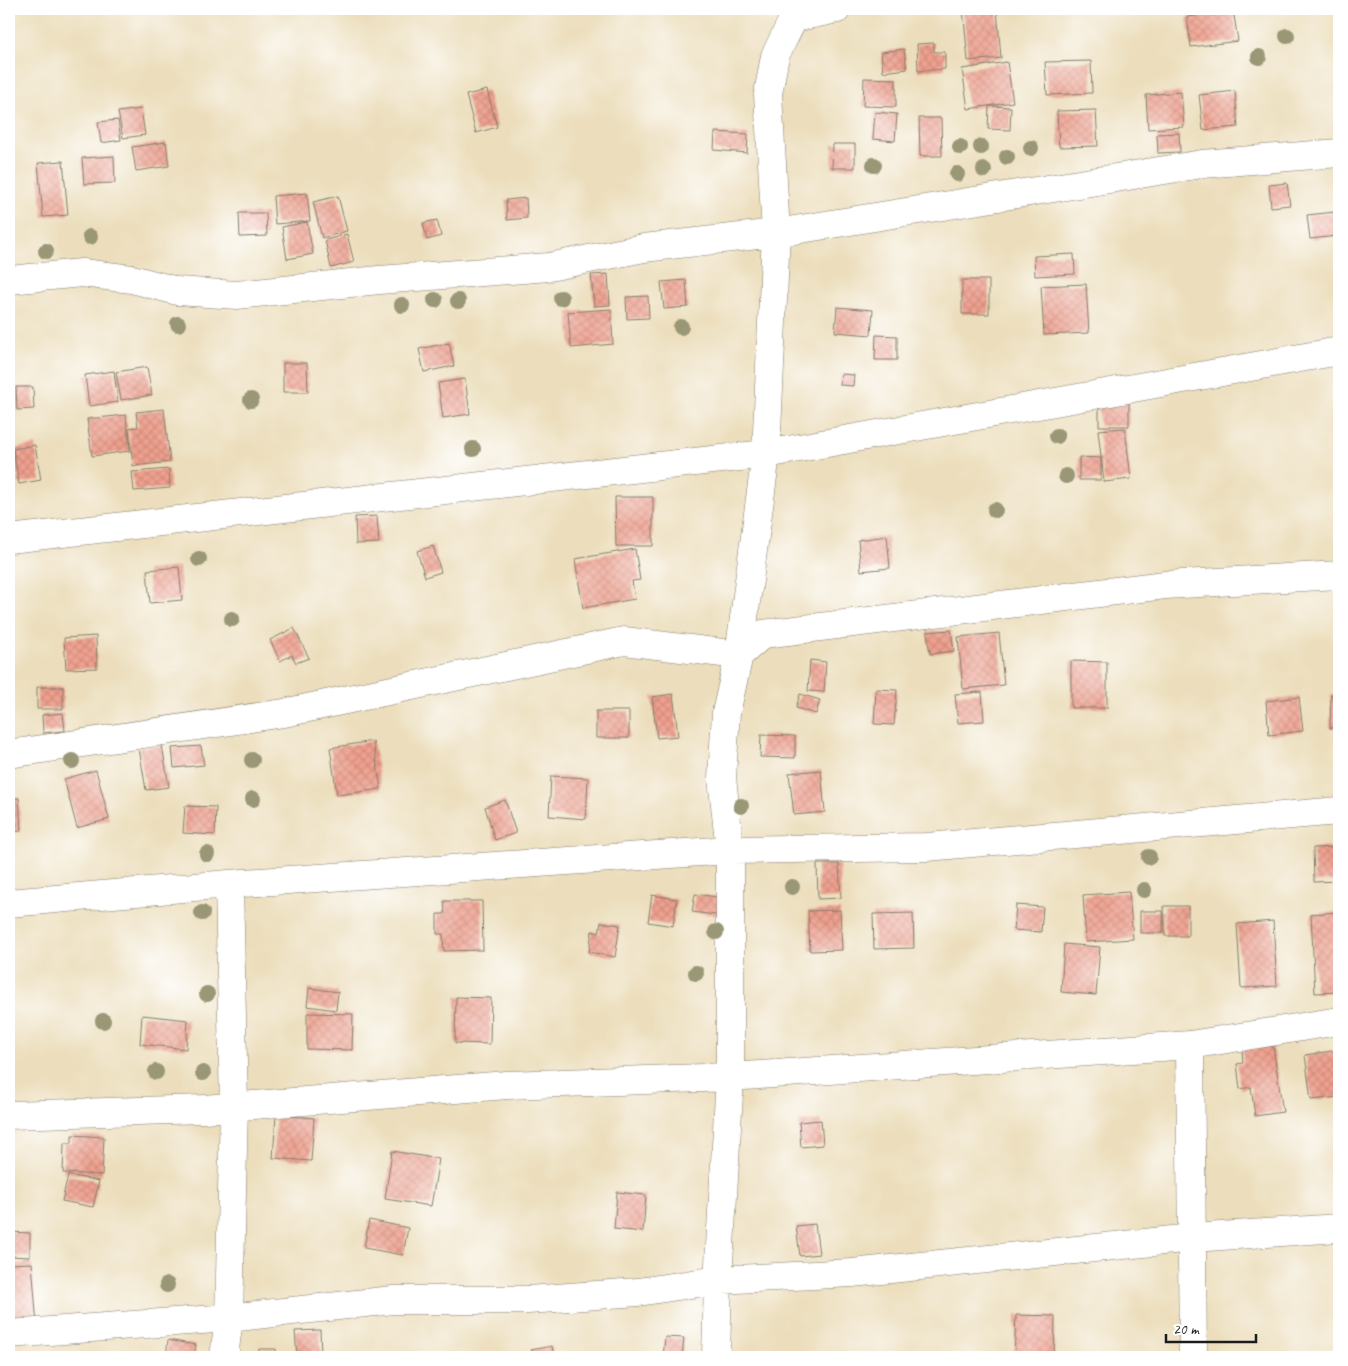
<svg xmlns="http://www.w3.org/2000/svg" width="1348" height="1366" viewBox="0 0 1348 1366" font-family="Caveat,sans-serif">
<defs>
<pattern id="building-cross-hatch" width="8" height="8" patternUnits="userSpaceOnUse" patternTransform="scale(1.25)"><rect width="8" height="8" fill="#efa08e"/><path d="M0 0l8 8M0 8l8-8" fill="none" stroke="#cc897a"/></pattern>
</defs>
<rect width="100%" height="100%" fill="#fff"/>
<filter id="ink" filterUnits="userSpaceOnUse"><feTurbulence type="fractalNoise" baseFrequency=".02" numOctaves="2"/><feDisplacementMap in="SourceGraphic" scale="10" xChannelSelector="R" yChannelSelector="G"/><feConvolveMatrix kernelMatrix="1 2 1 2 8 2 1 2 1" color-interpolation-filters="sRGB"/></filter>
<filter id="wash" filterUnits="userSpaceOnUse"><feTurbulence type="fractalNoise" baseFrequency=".0096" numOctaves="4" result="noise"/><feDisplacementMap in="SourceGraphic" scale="20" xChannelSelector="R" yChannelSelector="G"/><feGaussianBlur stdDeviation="1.12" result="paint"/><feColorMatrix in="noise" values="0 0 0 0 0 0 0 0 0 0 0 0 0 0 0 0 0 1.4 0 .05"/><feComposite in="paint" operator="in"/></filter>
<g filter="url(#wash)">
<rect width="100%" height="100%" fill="#ecdebc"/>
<g id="blocks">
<path fill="url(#building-cross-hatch)" d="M 963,9 L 997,9 L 1001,58 L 968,61 Z
M 1195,9 L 1233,9 L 1238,41 L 1191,47 L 1187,17 L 1196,16 Z
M 934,43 L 934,52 L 945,52 L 945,69 L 918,71 L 917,44 Z
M 904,49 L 907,69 L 883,72 L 881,52 Z
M 1091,61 L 1092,93 L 1047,95 L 1045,62 Z
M 1007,62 L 1013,102 L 968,109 L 962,69 Z
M 864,78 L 896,79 L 896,107 L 863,106 Z
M 487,90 L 497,127 L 476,133 L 466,95 Z
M 1235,91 L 1238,127 L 1203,130 L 1199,95 Z
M 1181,92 L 1184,127 L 1148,129 L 1146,95 Z
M 989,106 L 1011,107 L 1010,130 L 988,129 Z
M 141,109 L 145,135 L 123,138 L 118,112 Z
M 1096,110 L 1098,146 L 1059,147 L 1057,111 Z
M 875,112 L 897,114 L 895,141 L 873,139 Z
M 919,118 L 941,118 L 942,156 L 920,156 Z
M 118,120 L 121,140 L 101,143 L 98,122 Z
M 715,132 L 748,134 L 747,153 L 714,150 Z
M 1179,133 L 1180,152 L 1158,153 L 1157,134 Z
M 166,142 L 169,166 L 136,171 L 132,147 Z
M 833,144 L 855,144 L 855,168 L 832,168 Z
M 114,156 L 115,183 L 84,184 L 82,158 Z
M 63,161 L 68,215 L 43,217 L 38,163 Z
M 1287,183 L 1290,205 L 1271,207 L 1269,185 Z
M 307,193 L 310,221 L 275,224 L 273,196 Z
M 338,196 L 347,231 L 322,238 L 313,202 Z
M 526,198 L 527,218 L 507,220 L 506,200 Z
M 1335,212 L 1337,236 L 1310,239 L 1307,215 Z
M 239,213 L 266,213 L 267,236 L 240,237 Z
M 437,220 L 441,236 L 427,240 L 423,223 Z
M 307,222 L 313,254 L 287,259 L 282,227 Z
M 347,234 L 354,262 L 331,268 L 325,240 Z
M 1074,254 L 1075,274 L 1035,276 L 1034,256 Z
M 608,274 L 610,305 L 594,306 L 591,275 Z
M 686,280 L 688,307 L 664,309 L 661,282 Z
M 962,280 L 989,280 L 989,314 L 962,314 Z
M 1086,284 L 1089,333 L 1044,335 L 1041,286 Z
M 648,296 L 649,318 L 627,319 L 626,297 Z
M 837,307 L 873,310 L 871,335 L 835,332 Z
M 611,309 L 613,344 L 571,348 L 568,312 Z
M 876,335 L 897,336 L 897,360 L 875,360 Z
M 449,343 L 454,366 L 424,372 L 419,349 Z
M 283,363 L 307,363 L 308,392 L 283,392 Z
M 147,367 L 152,395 L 121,400 L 116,372 Z
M 114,371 L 118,402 L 89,406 L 85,375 Z
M 841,374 L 854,375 L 853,386 L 840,385 Z
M 465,379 L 470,414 L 443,418 L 438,383 Z
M 16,387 L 33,387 L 34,409 L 17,410 Z
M 1099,398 L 1129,398 L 1129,426 L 1099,426 Z
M 164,409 L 170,462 L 133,466 L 129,428 L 138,427 L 136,412 Z
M 126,415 L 130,451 L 92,456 L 87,419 Z
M 1125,428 L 1131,479 L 1104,482 L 1098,430 Z
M 35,445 L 41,480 L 19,484 L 13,449 Z
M 1079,457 L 1101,458 L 1101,480 L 1079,480 Z
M 169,469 L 170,488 L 134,491 L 132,472 Z
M 615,497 L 653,497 L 653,546 L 616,546 Z
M 377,516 L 379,543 L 356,544 L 355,517 Z
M 887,536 L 890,568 L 861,571 L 858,540 Z
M 433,546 L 441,572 L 425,577 L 417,551 Z
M 635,549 L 640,580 L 632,581 L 635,599 L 583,608 L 575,559 Z
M 179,567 L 182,600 L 150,603 L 147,570 Z
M 294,628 L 309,658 L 296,663 L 292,655 L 280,661 L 270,640 Z
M 951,630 L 954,651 L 930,654 L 927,632 Z
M 999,633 L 1004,685 L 963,689 L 958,637 Z
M 96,636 L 97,668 L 66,669 L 64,638 Z
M 810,660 L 826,662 L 824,692 L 808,691 Z
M 1071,661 L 1107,662 L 1107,708 L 1071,708 Z
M 37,687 L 63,687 L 63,709 L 37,709 Z
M 876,689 L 897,690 L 894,725 L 874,724 Z
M 982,692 L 984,721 L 958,723 L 955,694 Z
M 673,694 L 678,736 L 657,738 L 652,697 Z
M 800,694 L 820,700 L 816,714 L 796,708 Z
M 1331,694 L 1339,694 L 1339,728 L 1330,728 Z
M 1299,697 L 1303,731 L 1269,735 L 1266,701 Z
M 596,711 L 629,711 L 629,738 L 596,738 Z
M 63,713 L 65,731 L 43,733 L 42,715 Z
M 761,735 L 795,736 L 795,758 L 760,757 Z
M 373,741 L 381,789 L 337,795 L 330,748 Z
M 162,745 L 169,787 L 146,790 L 139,748 Z
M 201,746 L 204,765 L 174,768 L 172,748 Z
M 96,770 L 109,819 L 77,828 L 64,779 Z
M 821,770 L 825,812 L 794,815 L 789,773 Z
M 551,776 L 588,778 L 586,819 L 549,816 Z
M 9,798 L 19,798 L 21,831 L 9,832 Z
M 505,800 L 516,833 L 495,840 L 485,807 Z
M 185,806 L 216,807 L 215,835 L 183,833 Z
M 1339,847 L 1339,881 L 1314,882 L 1313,848 Z
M 817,864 L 839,864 L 841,898 L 818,899 Z
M 1129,892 L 1133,939 L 1086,942 L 1083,895 Z
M 695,894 L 726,898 L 724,916 L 692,912 Z
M 652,895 L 677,899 L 673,926 L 648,922 Z
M 444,901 L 482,901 L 483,950 L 444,951 L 443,934 L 437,934 L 437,914 L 445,914 Z
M 1016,905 L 1043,907 L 1041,932 L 1014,930 Z
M 1164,906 L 1188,906 L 1188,936 L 1165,936 Z
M 840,910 L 842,950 L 810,951 L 808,911 Z
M 1140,911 L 1163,911 L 1163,933 L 1140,933 Z
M 1339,912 L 1339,992 L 1315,993 L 1311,914 Z
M 913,913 L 914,948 L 874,949 L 873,914 Z
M 1273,921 L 1277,986 L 1241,988 L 1237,924 Z
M 601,922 L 620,925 L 615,957 L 589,952 L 592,931 L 599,933 Z
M 1064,944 L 1100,947 L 1096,995 L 1061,992 Z
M 309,988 L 338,992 L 336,1010 L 307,1006 Z
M 456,997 L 491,998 L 490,1044 L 455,1043 Z
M 307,1013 L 353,1014 L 352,1050 L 307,1049 Z
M 142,1015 L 188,1020 L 186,1049 L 140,1044 Z
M 1273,1046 L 1283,1112 L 1255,1116 L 1251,1087 L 1240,1089 L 1237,1064 L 1243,1063 L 1242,1050 Z
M 1339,1050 L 1339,1097 L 1311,1100 L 1305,1055 Z
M 276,1115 L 314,1118 L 311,1161 L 273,1158 Z
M 821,1120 L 823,1145 L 801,1147 L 799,1122 Z
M 72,1135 L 104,1137 L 102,1175 L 63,1173 L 64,1143 L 72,1143 Z
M 392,1151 L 439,1159 L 431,1206 L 385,1199 Z
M 68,1175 L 99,1181 L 93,1207 L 62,1201 Z
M 617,1192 L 646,1195 L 643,1232 L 614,1229 Z
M 369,1220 L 408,1228 L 403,1255 L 364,1248 Z
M 815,1224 L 819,1254 L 800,1256 L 796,1226 Z
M 9,1232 L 30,1233 L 30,1257 L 9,1256 Z
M 32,1263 L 37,1325 L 11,1327 L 9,1264 Z
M 1016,1315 L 1055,1316 L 1054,1357 L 1014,1357 Z
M 320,1330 L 321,1356 L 297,1357 L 295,1331 Z
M 665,1337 L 684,1338 L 682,1357 L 663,1357 Z
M 168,1340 L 196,1345 L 194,1357 L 166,1357 Z
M 552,1346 L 554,1357 L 533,1357 L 531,1350 Z
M 259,1349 L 276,1349 L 276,1357 L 259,1357 Z"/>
</g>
</g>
<g filter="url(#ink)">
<use href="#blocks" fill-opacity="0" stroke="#847d6c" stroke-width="1"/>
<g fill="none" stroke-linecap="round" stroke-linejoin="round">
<g stroke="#847d6c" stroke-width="29">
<path id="street" d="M 794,18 L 837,9
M 9,280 L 82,273 L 132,279 L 177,291 L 237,295 L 379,280 L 549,267 L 644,248 L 776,233 L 1202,164 L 1339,153
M 9,539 L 766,454 L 1339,351
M 9,754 L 284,713 L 624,641 L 739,655 L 763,634 L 1165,585 L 1339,575
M 9,903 L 229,884 L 730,850 L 927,847 L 1339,811
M 1190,1045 L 1193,1357
M 9,1115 L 204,1109 L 507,1085 L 730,1077 L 1190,1045 L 1339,1021
M 9,1334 L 229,1318 L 393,1300 L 528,1300 L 638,1292 L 718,1280 L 852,1273 L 1192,1238 L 1339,1228
M 224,1357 L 229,1318 L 234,1106 L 229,884
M 716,1357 L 718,1280 L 730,1077 L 730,850 L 722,778 L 726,713 L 739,655 L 766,454 L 776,233 L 768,94 L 775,56 L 798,9"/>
</g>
<use href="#street" stroke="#fff" stroke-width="28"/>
</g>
<g fill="#9a9776">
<circle cx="1287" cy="36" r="8"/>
<circle cx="1259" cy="57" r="8"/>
<circle cx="960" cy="147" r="8"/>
<circle cx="981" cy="147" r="8"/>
<circle cx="1031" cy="148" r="8"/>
<circle cx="1007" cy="157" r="8"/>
<circle cx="874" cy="165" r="8"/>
<circle cx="984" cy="170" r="8"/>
<circle cx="957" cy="174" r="8"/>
<circle cx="90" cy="237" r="8"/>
<circle cx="46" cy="251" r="8"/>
<circle cx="561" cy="298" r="8"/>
<circle cx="435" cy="300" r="8"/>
<circle cx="458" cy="301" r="8"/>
<circle cx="402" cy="305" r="8"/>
<circle cx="178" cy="324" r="8"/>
<circle cx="681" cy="327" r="8"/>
<circle cx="251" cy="400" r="8"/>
<circle cx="1057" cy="436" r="8"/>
<circle cx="473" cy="449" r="8"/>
<circle cx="1066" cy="476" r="8"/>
<circle cx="995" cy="510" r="8"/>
<circle cx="199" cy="559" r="8"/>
<circle cx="232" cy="619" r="8"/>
<circle cx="252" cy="760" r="8"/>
<circle cx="72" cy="761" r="8"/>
<circle cx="253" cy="799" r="8"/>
<circle cx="741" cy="806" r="8"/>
<circle cx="207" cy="854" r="8"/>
<circle cx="1149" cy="857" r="8"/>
<circle cx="792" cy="887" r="8"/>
<circle cx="1144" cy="890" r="8"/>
<circle cx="202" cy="913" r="8"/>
<circle cx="716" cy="932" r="8"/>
<circle cx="696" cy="973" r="8"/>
<circle cx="207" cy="994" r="8"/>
<circle cx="103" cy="1021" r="8"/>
<circle cx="156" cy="1072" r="8"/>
<circle cx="203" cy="1073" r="8"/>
<circle cx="167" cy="1285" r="8"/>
</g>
</g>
<rect width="1348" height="1366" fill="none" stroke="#fff" stroke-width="30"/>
<path d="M1166 1334v8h90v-8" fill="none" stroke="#1c1c1c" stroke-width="2.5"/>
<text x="1173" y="1334" font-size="15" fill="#1c1c1c" stroke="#ffffff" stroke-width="4" paint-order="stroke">20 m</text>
</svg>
